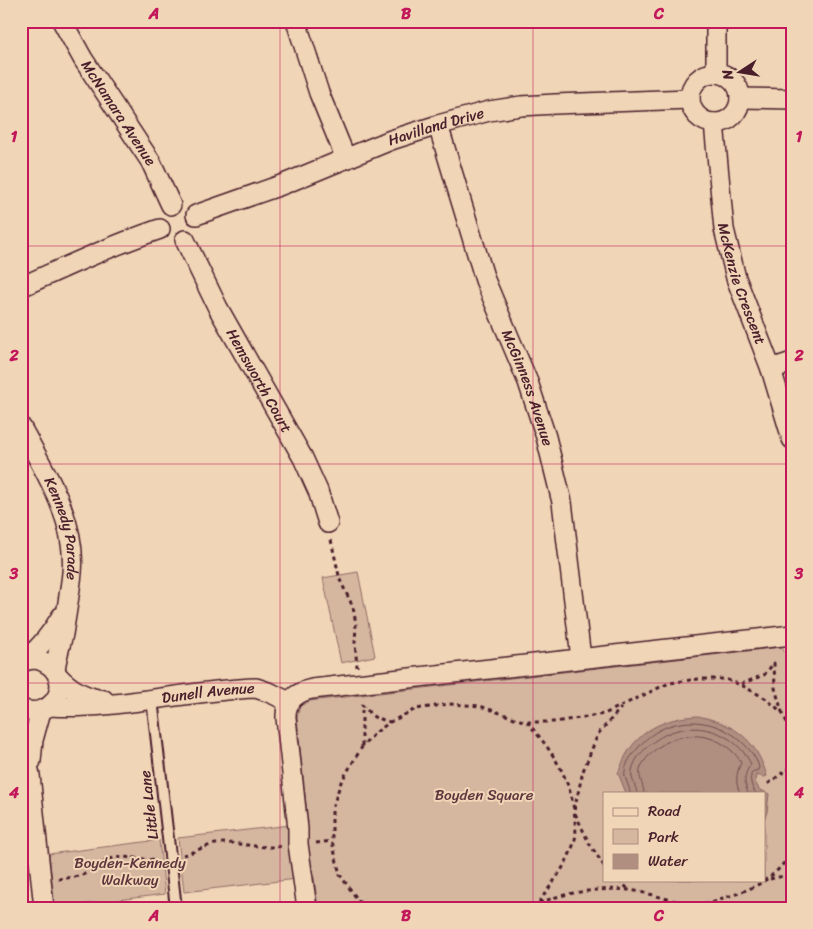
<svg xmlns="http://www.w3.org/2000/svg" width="813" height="929" viewBox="0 0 813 929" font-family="Sriracha,sans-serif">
<rect width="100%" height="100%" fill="#f0d5b7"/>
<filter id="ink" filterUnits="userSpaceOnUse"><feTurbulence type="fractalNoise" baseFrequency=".02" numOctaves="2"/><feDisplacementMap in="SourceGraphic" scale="10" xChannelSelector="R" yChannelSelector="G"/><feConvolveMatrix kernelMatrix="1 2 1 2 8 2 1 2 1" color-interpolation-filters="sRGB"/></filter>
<g filter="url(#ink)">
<path fill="#d5b7a0" stroke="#906b66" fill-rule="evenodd" d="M 358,572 L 375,656 L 341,663 L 323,578 Z
M 782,647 L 790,663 L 792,674 L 792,908 L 318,908 L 314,877 L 184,892 L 178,838 L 308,823 L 297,718 L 300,706 L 310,701 ZM 604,793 L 764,793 L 764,880 L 604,880 Z
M 159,840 L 165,894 L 55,908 L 49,854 Z"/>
<path fill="#b08f81" stroke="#87625f" d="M 698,716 C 735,724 756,739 767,776 L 763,777 L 756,775 L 755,782 L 759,789 L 769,794 L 767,812 L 764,820 L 764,793 L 626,793 L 618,773 C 621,767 623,760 626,755 C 641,728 669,717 698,716 Z"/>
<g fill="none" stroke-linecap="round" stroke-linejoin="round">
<path stroke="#734c4d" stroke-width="1" d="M 630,793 C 630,786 623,777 625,771 C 626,762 632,755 638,748 C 664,715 713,714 742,742 C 750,750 756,757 759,767 L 758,770 L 752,772 C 749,779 751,787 756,793
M 637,793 C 636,786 630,777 632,771 C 634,759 643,750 652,743 C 684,717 732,726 751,764 C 744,774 743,781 748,793
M 644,793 C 644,786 638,777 640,770 C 642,762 650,754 656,749 C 679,731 711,731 732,751 C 736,755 739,758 741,763 C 736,773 735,783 740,793"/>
<g stroke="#4a1f2b" stroke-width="14">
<path id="service" d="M 152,699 L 176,908"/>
</g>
<g stroke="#4a1f2b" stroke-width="22">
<g id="minor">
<path id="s1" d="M 62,21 L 83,59 L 151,162 L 171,205"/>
<path d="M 296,21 L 319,93 L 346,159"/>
<path d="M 716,73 L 716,21"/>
<circle cx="715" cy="98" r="25"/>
<path d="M 740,98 L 792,99"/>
<path id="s2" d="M 714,123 L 724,229 L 736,278 L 771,369 L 792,439"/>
<path id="s3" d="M 438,125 L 485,280 L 528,382 L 546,437 L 562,502 L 581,658"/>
<path id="s4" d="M 196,215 L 284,184 L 391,140 L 438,125 L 489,111 L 521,106 L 555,104 L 690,99"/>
<path id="s5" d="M 185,240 L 218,308 L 303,458 L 318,491 L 328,523"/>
<path d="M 21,287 C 67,266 113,245 160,229"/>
<path d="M 771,369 L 792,362"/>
<path id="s6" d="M 21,427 C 45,472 77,520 72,573 C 70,592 66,615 63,634 C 60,647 56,658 55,671"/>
<path d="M 24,661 C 40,648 51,634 61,617"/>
<path d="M 21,663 C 28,659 37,658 44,662 C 76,678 55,722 21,709"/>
<path d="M 58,676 C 71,690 86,698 104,700"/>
<path id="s7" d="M 50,706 C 119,710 187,690 256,688 L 271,693 L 289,702"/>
<path d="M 21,737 L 30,775 L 44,908"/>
<path d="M 31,761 L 33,740 L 41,711"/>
<path d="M 307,908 L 298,844 L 298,829 L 286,718 C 285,701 297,692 312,689 L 792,635"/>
</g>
</g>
<path stroke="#4a1f2b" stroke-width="3" stroke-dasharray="4 4" stroke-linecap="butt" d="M 331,540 L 340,580 L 353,607 L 356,624 L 355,643 L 357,667
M 741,684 L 764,675 L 774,663 L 775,688 L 782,712
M 527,722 C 553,752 572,779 575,820 C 575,826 577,833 575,839 C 569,863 553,882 539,902
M 362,746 L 362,705 L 374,717 L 390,722
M 768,784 L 786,770 L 792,768
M 316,843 L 332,841
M 183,855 C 198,851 211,842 228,843 C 247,844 263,849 282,846
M 604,866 L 589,843 L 574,811 L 583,771 L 598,734 L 621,708
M 58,879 C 66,878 75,877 82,875 C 93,871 102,861 114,858 C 128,855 143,861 157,859
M 770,879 L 788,875 L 792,876
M 619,880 L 629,890
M 367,908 L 360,903 L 340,875 L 332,841 L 332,809 L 341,782 L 362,747 L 375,733 L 390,722 L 416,709 L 449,704 L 480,706 L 526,722 L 555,722 L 604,714 L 669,683 L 698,679 L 725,679 L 741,685 L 765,698 L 783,713 L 792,735
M 533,908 C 550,893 606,887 629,890 C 653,893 676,904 700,904 C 707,904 716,900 723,898 C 752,890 778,878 792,850"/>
<use href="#service" stroke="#f0d5b7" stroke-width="10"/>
<use href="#minor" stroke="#f0d5b7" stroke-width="19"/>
</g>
</g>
<path fill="none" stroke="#c2185b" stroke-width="1" stroke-opacity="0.55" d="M 280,21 L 280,908M 533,21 L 533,908M 21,246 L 792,246M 21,464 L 792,464M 21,683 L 792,683"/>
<g text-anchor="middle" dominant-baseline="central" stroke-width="4" stroke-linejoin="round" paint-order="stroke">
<g font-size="15" fill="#4a1f2b" stroke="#f0d5b7">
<text stroke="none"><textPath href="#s1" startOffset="108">McNamara Avenue</textPath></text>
<text stroke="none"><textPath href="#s4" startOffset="256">Havilland Drive</textPath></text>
<text stroke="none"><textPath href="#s2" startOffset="164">McKenzie Crescent</textPath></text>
<text stroke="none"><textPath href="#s5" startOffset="159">Hemsworth Court</textPath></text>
<text stroke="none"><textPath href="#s3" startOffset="278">McGinness Avenue</textPath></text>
<text stroke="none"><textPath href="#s6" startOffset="111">Kennedy Parade</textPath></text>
<text stroke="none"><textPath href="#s7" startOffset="159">Dunell Avenue</textPath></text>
<text transform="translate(149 805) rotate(-97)">Little Lane</text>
</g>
<g font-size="15" fill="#5f363d" stroke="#f0d5b7">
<text x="484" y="795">Boyden Square</text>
<text x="130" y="863">Boyden-Kennedy<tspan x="130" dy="17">Walkway</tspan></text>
</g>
</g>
<rect width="813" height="929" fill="none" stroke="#f0d5b7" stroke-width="55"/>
<rect x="603" y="792" width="162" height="90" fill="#f0d5b7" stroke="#ae8c7f"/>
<rect x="613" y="808" width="25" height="8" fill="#f0d5b7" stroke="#ae8c7f"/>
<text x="648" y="816" font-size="15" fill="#4a1f2b">Road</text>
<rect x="613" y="829" width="25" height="15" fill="#d5b7a0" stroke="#ae8c7f"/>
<text x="648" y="842" font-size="15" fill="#4a1f2b">Park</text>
<rect x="613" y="854" width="25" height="15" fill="#b08f81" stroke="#ae8c7f"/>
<text x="648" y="866" font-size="15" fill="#4a1f2b">Water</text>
<g transform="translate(740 72) rotate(258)" stroke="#f0d5b7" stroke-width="4" paint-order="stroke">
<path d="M0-4L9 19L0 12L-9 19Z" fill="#4a1f2b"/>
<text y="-8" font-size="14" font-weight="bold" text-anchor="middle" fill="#4a1f2b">N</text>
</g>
<rect x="28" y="28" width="758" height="874" fill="none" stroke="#c2185b" stroke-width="2"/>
<g font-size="16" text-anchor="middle" font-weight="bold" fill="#c2185b">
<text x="154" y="19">A</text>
<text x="406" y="19">B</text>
<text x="659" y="19">C</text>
<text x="14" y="142">1</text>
<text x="799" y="142">1</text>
<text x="14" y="361">2</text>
<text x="799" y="361">2</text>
<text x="14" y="579">3</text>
<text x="799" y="579">3</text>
<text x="14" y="798">4</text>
<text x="799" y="798">4</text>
<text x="154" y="921">A</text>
<text x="406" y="921">B</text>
<text x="659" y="921">C</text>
</g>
</svg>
